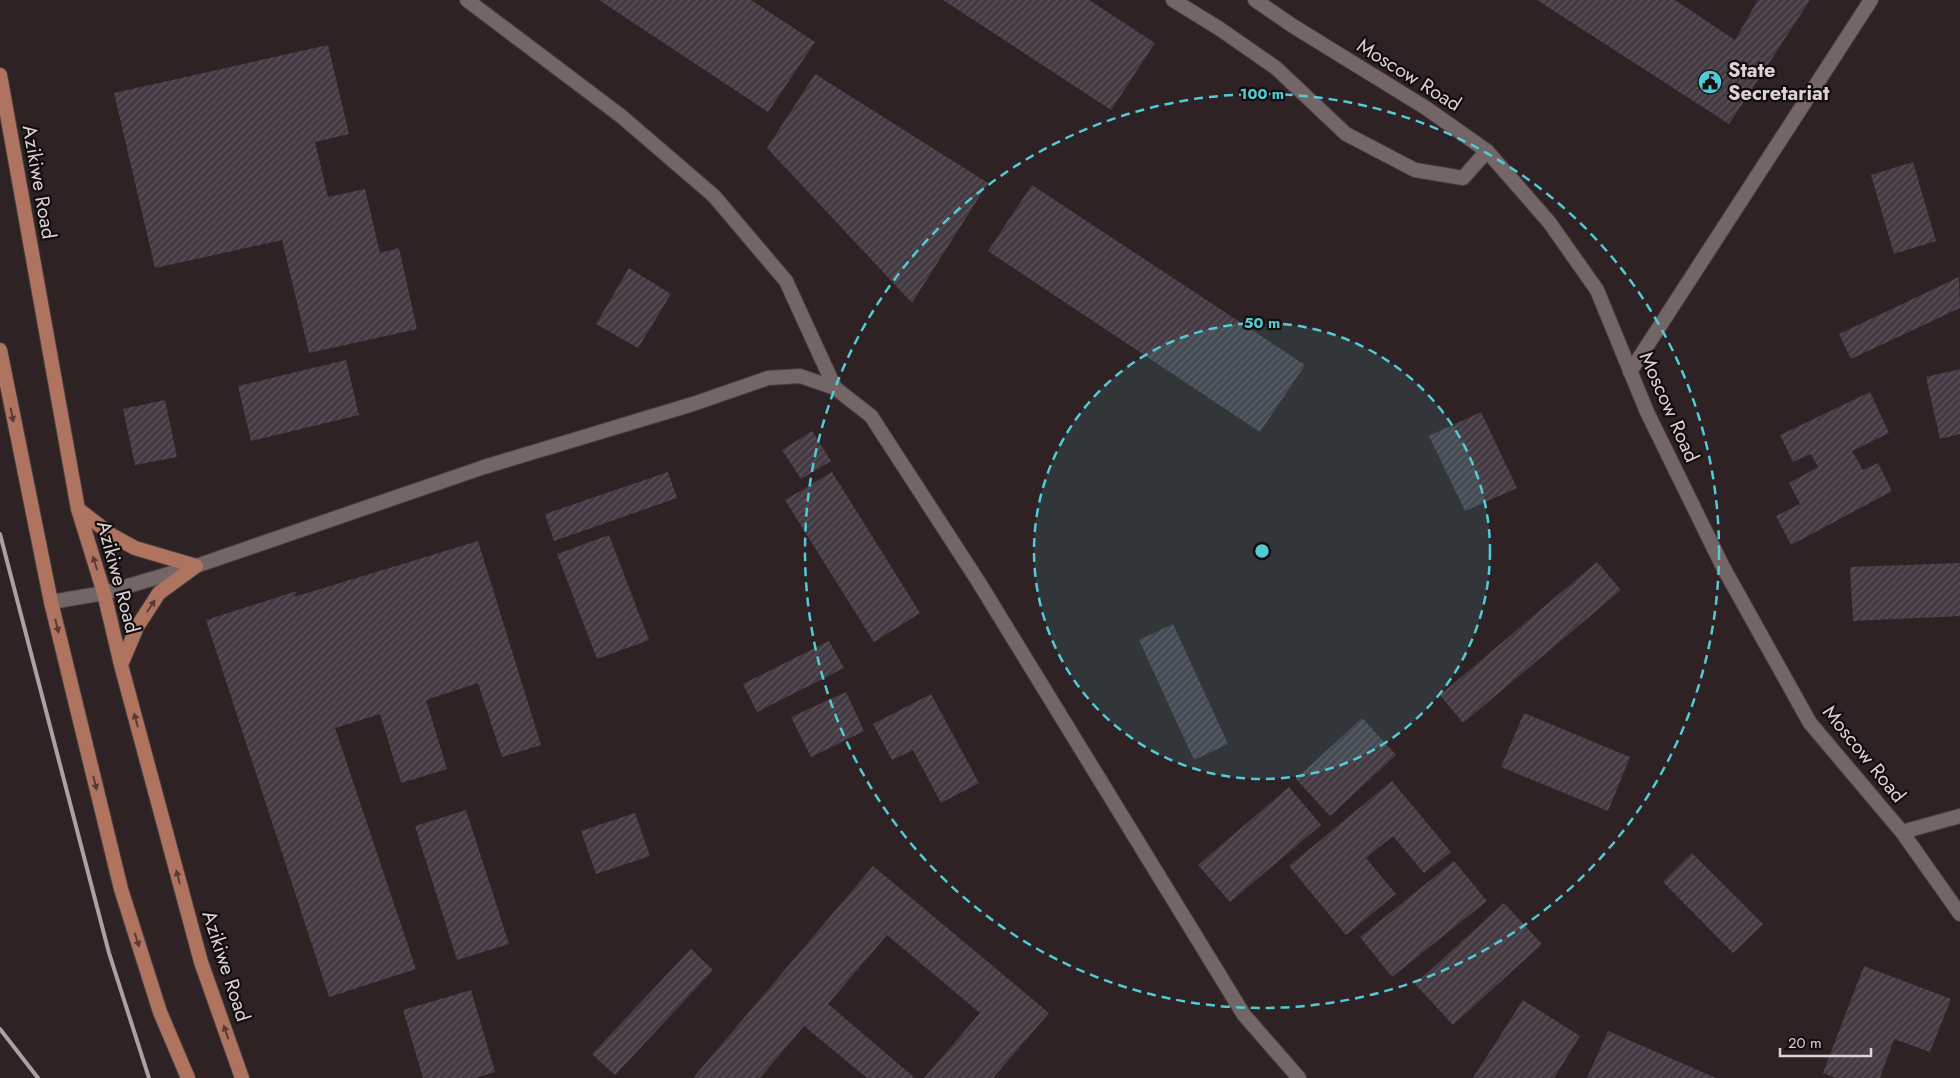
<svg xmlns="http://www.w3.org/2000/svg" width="1960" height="1078" viewBox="0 0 1960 1078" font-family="Jost,sans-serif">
<defs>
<pattern id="building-hatch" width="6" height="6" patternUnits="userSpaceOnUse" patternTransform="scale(1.25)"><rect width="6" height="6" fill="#443a42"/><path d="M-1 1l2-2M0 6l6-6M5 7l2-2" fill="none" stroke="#5e565c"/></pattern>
</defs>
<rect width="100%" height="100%" fill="#2e2224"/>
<path fill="url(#building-hatch)" d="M 599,0 L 751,0 L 815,42 L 768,112 Z
M 943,0 L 1089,0 L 1155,43 L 1111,110 Z
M 1537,0 L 1675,0 L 1735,40 L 1758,0 L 1810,0 L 1729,124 Z
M 328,45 L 349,134 L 315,142 L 328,197 L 365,189 L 380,253 L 399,248 L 417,329 L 309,353 L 282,240 L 155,268 L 114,93 Z
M 815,74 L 988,183 L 912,303 L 767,148 Z
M 1913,162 L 1936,241 L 1894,254 L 1871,175 Z
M 1032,185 L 1305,365 L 1260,432 L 988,251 Z
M 629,268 L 671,294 L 638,348 L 596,324 Z
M 1959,277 L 1960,308 L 1851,359 L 1839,334 Z
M 346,360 L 359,415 L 251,441 L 238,386 Z
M 1960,369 L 1960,434 L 1940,439 L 1926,377 Z
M 1870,392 L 1889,433 L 1852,451 L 1863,470 L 1878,463 L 1892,491 L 1791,545 L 1776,516 L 1800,504 L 1789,483 L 1818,467 L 1811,454 L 1793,462 L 1780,435 Z
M 165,400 L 177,457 L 135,465 L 123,409 Z
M 1481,412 L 1517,488 L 1465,511 L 1429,436 Z
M 812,431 L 831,461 L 801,479 L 782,450 Z
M 668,472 L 677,498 L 554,541 L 545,514 Z
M 832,472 L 920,613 L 874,642 L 785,500 Z
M 609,535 L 649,640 L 597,659 L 557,554 Z
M 478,541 L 541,745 L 502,757 L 478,683 L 426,700 L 447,769 L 401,783 L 380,714 L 335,728 L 416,969 L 329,997 L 206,620 L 297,591 L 294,597 Z
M 1597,562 L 1621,590 L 1463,723 L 1440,695 Z
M 1960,563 L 1960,616 L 1853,621 L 1850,567 Z
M 1173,624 L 1228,744 L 1194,760 L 1139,640 Z
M 829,641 L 844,668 L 757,712 L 743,684 Z
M 846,692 L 864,731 L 811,757 L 791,717 Z
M 931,694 L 979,783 L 941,803 L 913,750 L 892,760 L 873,724 Z
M 1524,713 L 1630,757 L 1608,811 L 1501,767 Z
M 1362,718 L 1396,755 L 1330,816 L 1296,779 Z
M 1392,781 L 1451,852 L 1424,873 L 1393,836 L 1366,858 L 1396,894 L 1346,935 L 1289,866 Z
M 1289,787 L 1321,825 L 1230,902 L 1198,865 Z
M 466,810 L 509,944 L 457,960 L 415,826 Z
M 635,813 L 650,856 L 596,874 L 581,831 Z
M 1692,853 L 1763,924 L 1733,953 L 1663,882 Z
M 1454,861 L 1487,901 L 1392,977 L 1360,937 Z
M 873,866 L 1049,1013 L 993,1078 L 924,1078 L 980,1013 L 887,935 L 828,1004 L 915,1078 L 867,1078 L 804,1026 L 760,1078 L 693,1078 Z
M 1504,903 L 1542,944 L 1453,1025 L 1415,984 Z
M 691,949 L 713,970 L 615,1075 L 592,1054 Z
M 1864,966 L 1951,999 L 1930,1052 L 1894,1039 L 1880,1078 L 1836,1078 L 1823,1073 Z
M 471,990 L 495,1072 L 475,1078 L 423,1078 L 403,1010 Z
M 1523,1000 L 1580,1036 L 1554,1078 L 1473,1078 Z
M 1608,1031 L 1716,1078 L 1587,1078 Z"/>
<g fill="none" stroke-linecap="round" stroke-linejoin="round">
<g stroke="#494041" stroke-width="16">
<path id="service" d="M 1173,0 L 1220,29 L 1276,68 L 1346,134 L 1415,170 L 1463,178 L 1487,151
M 1630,372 L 1871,0"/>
</g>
<g stroke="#494041" stroke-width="16">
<path id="minor" d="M 467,0 L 621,116 L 714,196 L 786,281 L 835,388
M 1255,0 L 1293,26 L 1426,108 L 1487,151 L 1549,222 L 1597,290 L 1647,412 L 1723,567 L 1810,723 L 1902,832 L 1960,914
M 1902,832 L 1960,816"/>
</g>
<g stroke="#494041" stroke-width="16">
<path id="tertiary" d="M 51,602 L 104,593 L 196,566 L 484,467 L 693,404 L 768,378 L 800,376 L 835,388 L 871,416 L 978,581 L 1244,1015 L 1299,1078"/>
</g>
<g stroke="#494041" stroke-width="16">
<path id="primary" d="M 0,75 L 78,509 L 104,593 L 121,665 L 201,962 L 242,1078
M 0,350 L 51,602 L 121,889 L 160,1012 L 188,1078
M 78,509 L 113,536 L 135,548 L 196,566
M 121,665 L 137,627 L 159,593 L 196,566"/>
</g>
<use href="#service" stroke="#746567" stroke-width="14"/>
<use href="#minor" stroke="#746567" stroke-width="14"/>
<use href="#tertiary" stroke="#746567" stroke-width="14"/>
<use href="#primary" stroke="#af7460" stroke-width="14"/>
<path stroke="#aba1a3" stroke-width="4" d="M 0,534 L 109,953 L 149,1078
M 0,1029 L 38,1078"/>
</g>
<defs><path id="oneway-solid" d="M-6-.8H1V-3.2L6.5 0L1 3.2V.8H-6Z" transform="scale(1.25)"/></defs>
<g fill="#593b33">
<use href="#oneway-solid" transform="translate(12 415) rotate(79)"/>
<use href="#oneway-solid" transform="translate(95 563) rotate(-107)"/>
<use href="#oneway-solid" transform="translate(151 606) rotate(-57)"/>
<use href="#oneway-solid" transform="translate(57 626) rotate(76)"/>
<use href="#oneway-solid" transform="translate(136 720) rotate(-105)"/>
<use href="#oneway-solid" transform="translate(95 783) rotate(76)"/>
<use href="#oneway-solid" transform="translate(178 877) rotate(-105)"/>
<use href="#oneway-solid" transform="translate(137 940) rotate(72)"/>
<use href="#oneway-solid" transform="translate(226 1032) rotate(-109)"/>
</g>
<circle cx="1262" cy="551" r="228" fill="#52cbd6" fill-opacity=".12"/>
<g fill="none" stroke="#52cbd6" stroke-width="2.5" stroke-dasharray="9 6">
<circle cx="1262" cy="551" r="228"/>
<circle cx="1262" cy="551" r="457"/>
</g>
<defs>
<g id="civic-disc" transform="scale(1.25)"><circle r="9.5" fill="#52cbd6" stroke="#130d0e"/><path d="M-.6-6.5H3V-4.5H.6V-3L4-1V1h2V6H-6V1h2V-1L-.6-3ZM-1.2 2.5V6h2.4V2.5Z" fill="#111"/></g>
</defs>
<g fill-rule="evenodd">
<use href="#civic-disc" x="1710" y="82"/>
</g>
<g text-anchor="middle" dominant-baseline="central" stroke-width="4.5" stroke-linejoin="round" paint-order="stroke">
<g font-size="20" font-weight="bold" fill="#dcd3d4" stroke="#130d0e" text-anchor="start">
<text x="1728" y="70">State<tspan x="1728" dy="23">Secretariat</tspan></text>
</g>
<g font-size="20" fill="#dcd3d4" stroke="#130d0e">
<text transform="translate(1409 75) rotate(32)">Moscow Road</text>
<text transform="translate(39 182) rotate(80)">Azikiwe Road</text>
<text transform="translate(1669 407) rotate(66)">Moscow Road</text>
<text transform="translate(118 577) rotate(75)">Azikiwe Road</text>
<text transform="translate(1864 754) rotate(51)">Moscow Road</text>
<text transform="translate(226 966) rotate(72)">Azikiwe Road</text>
</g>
</g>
<circle cx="1262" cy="551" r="8" fill="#52cbd6" stroke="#130d0e" stroke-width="2.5"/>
<g font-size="15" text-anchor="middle" font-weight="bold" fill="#52cbd6" stroke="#130d0e" stroke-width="4.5" stroke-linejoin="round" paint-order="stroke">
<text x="1262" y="99">100 m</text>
<text x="1262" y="328">50 m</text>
</g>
<path d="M1780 1048v8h91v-8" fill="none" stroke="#dcd3d4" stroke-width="2.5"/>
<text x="1788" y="1048" font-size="15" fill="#dcd3d4" stroke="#130d0e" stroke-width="4" paint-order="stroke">20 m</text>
</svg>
